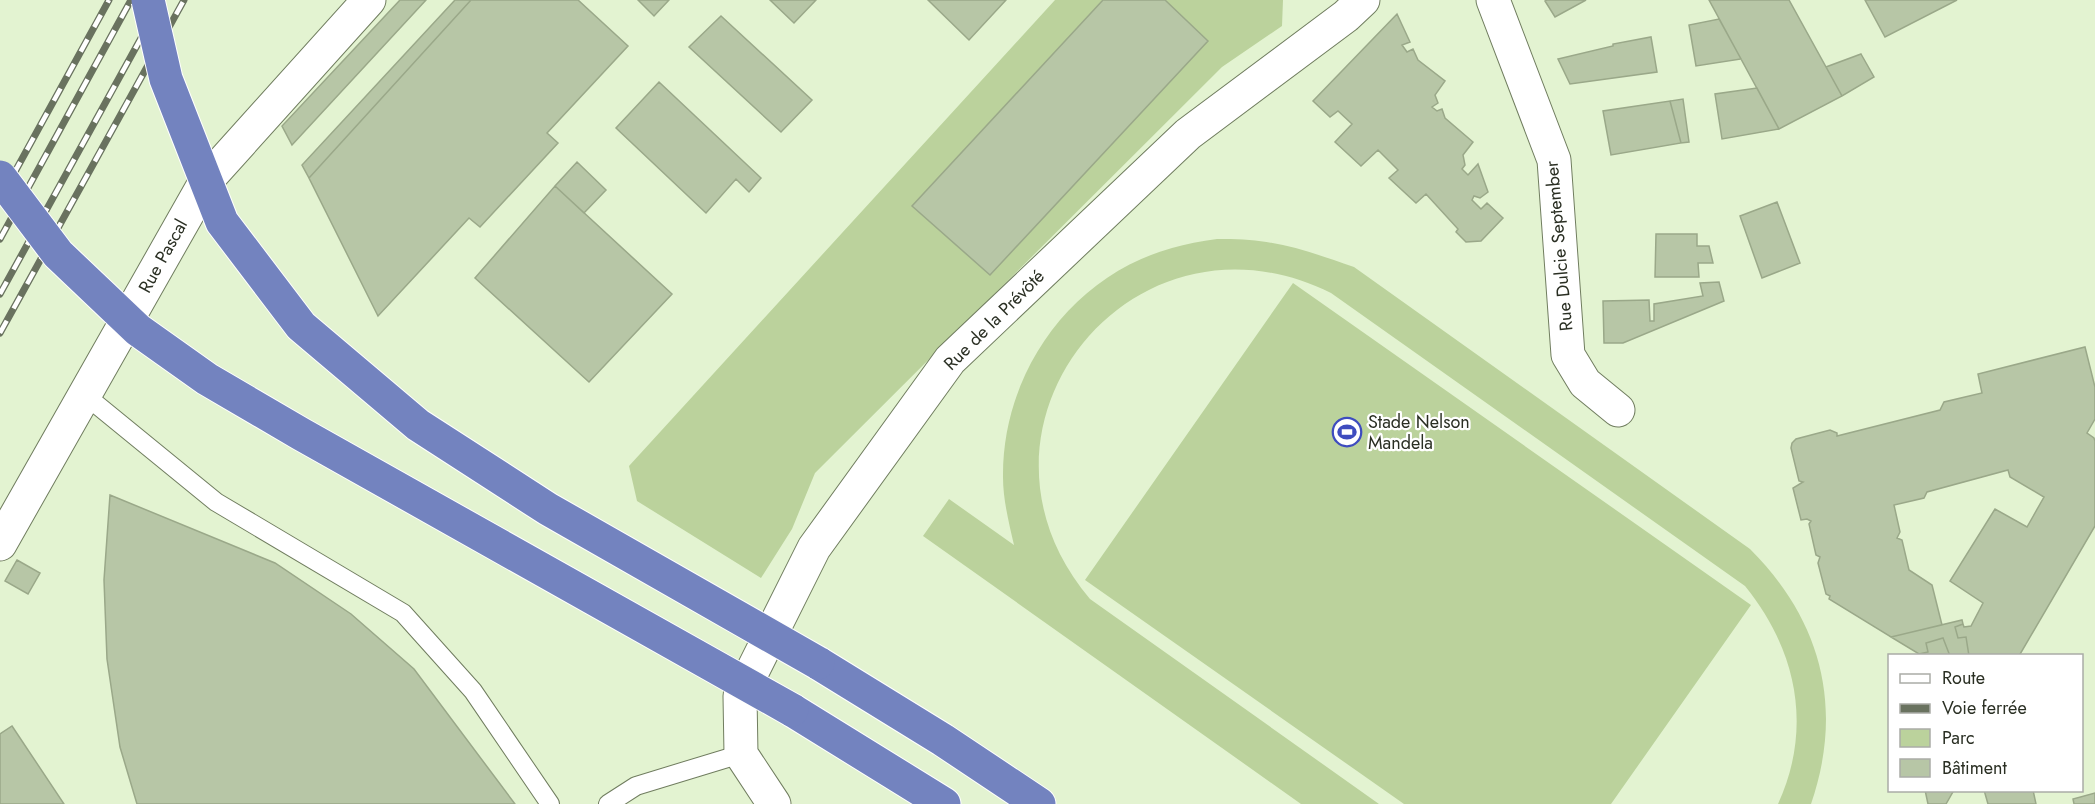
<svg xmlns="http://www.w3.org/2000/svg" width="2095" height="804" viewBox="0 0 2095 804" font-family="Jost,sans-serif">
<rect width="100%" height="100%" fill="#e3f3d1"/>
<path fill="#bbd29c" d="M 1055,0 L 1283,0 L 1282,26 L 1222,67 L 815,473 L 792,529 L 761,578 L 637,501 L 629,466 Z
M 1217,239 C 1272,238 1302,249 1354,267 L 1750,549 C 1822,621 1844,708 1811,804 L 1778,804 C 1813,728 1797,650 1745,586 L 1331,293 C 1131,194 946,429 1090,599 L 1379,804 L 1301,804 L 923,536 L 949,499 L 1014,545 C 1009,523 1003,500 1003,477 C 1002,374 1070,276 1172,248 C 1186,244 1201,241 1217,239 Z
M 1293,283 L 1751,605 L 1611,804 L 1404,804 L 1085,580 Z"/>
<path fill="#b7c6a6" stroke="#9aa889" stroke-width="1.5" d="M 400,0 L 426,0 L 292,145 L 282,126 Z
M 455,0 L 471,0 L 309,178 L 302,165 Z
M 471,0 L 578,0 L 628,46 L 547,133 L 558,143 L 480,227 L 469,218 L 378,316 L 309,178 Z
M 638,0 L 669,0 L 654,16 Z
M 770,0 L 816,0 L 794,23 Z
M 928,0 L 1006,0 L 969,40 Z
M 1103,0 L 1165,0 L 1208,41 L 990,275 L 912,206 Z
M 1547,0 L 1586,0 L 1555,17 L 1545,1 Z
M 1709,0 L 1789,0 L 1842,96 L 1779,129 Z
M 1865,0 L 1957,0 L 1885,37 Z
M 1397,14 L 1410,42 L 1402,45 L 1407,52 L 1413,49 L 1418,60 L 1445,81 L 1435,95 L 1438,103 L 1432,107 L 1437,111 L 1442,109 L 1445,118 L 1473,142 L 1463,155 L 1465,165 L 1462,169 L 1468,175 L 1478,164 L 1488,192 L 1480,198 L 1474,196 L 1472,200 L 1481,209 L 1487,203 L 1503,218 L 1481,241 L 1466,242 L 1456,232 L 1458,229 L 1426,194 L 1416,203 L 1389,178 L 1398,170 L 1378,150 L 1361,166 L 1335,142 L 1352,124 L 1338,111 L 1330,117 L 1313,101 Z
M 721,16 L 812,100 L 781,132 L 689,47 Z
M 1719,19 L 1741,59 L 1696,66 L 1689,25 Z
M 1651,37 L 1657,72 L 1570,84 L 1558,59 L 1613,46 L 1613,44 Z
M 1861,54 L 1874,77 L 1842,96 L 1826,67 Z
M 659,82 L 761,178 L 749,192 L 736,179 L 706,213 L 616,128 Z
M 1757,88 L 1779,129 L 1722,139 L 1715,94 Z
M 1683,99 L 1689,142 L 1681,143 L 1670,101 Z
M 1670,101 L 1681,143 L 1611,155 L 1603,111 Z
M 577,162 L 606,190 L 584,213 L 555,186 Z
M 555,186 L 672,294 L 589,382 L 475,278 Z
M 1777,202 L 1800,263 L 1762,278 L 1740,216 Z
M 1656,234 L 1697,234 L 1697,246 L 1709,246 L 1713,263 L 1698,263 L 1699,277 L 1655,277 Z
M 1719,282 L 1724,301 L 1623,343 L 1604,343 L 1603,301 L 1649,300 L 1650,321 L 1654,321 L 1654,304 L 1703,296 L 1700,283 Z
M 2085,347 L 2095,387 L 2095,419 L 2087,433 L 2094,438 L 2095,441 L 2095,526 L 2019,656 L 1969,656 L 1966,637 L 1958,638 L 1955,627 L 1963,624 L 1964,627 L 1971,626 L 1983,603 L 1950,581 L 1995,509 L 2027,527 L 2044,497 L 2010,477 L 2008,470 L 1927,492 L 1924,498 L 1894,505 L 1900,532 L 1897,538 L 1902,540 L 1909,570 L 1932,585 L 1942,625 L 1891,637 L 1829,599 L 1830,596 L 1826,594 L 1818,563 L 1820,557 L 1816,555 L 1809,524 L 1811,521 L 1807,519 L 1801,520 L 1793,488 L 1803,482 L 1799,481 L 1791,448 L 1792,443 L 1796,439 L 1830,430 L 1837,433 L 1837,436 L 1940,410 L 1944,402 L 1982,393 L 1978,374 Z
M 110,495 L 275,563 L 351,614 L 414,669 L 515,804 L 137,804 L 120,747 L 107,659 L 104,580 Z
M 17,560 L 40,573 L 28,594 L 5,581 Z
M 1962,620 L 1963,624 L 1955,627 L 1958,638 L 1966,637 L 1969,656 L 1950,656 L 1943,638 L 1926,643 L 1928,652 L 1919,654 L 1891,637 Z
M 1943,638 L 1950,656 L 1914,656 L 1928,652 L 1926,643 Z
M 12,726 L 64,804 L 0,804 L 0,734 Z
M 1925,790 L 1954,790 L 1946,804 L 1928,804 Z
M 1984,790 L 2033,790 L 2036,804 L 1988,804 Z
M 2095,793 L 2095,804 L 2074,804 L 2073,799 Z"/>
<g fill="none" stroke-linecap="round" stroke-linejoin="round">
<g stroke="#707d5f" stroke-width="20">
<path id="service" d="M 85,395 L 216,502 L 403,613 L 473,691 L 550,804
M 608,804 L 636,786 L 741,754"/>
</g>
<g stroke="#707d5f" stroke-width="35">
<path id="minor" d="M 1493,0 L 1554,160 L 1568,355 L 1585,383 L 1618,410
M 0,544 L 206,181 L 369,0
M 774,804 L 741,754 L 740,696 L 814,548 L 950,360 L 1188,134 L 1346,16 L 1363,0"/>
</g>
<g stroke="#fff" stroke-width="35">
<path id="motorway" d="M 818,663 L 943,740 L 1039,804
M 792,710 L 944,804"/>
</g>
<use href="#service" stroke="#fff" stroke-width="18"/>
<use href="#minor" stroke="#fff" stroke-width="33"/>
<use href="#motorway" stroke="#7383bf" stroke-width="33"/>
<g stroke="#69725f" stroke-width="7">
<path id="rail" d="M 0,199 L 109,0
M 0,239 L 131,0
M 0,294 L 162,0
M 0,333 L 184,0"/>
</g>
<use href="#rail" stroke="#fff" stroke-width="4.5" stroke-dasharray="14" stroke-linecap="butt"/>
<g stroke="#fff" stroke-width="35" stroke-linecap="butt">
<path id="motorway-bridge" d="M 148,0 L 166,79 L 222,222 L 301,326 L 418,425 L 548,509 L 818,663
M 0,177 L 58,254 L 138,330 L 207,379 L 301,434 L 792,710"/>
</g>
<use href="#motorway-bridge" stroke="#7383bf" stroke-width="33"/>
</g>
<defs>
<g id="stadium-ring" transform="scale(1.5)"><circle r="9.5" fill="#fff" stroke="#3e4cbf" stroke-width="1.5"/><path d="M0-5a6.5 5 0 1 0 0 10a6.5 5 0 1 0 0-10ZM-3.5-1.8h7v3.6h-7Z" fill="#3e4cbf"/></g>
</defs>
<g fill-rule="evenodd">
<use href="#stadium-ring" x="1347" y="432"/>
</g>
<g text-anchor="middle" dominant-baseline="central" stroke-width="4.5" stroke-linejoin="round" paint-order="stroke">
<g font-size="18" fill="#2a2f23" stroke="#fff">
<text transform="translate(1559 246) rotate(-95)">Rue Dulcie September</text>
<text transform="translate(163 256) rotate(-61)">Rue Pascal</text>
<text transform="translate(994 320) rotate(-45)">Rue de la Prévôté</text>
</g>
<g font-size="18" fill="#2a2f23" stroke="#fff" text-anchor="start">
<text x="1368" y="422">Stade Nelson<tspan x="1368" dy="21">Mandela</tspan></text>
</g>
</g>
<rect x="1888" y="654" width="195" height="138" fill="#ffffff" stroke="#aaaca7" stroke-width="1.5"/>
<rect x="1900" y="674" width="30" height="9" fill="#ffffff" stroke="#aaaca7" stroke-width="1.5"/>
<text x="1942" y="684" font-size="18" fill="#2a2f23">Route</text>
<rect x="1900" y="704" width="30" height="9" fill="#69725f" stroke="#aaaca7" stroke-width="1.5"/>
<text x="1942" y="714" font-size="18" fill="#2a2f23">Voie ferrée</text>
<rect x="1900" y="729" width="30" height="18" fill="#bbd29c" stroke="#aaaca7" stroke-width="1.5"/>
<text x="1942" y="744" font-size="18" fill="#2a2f23">Parc</text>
<rect x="1900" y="759" width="30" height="18" fill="#b7c6a6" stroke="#aaaca7" stroke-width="1.5"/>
<text x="1942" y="774" font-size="18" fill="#2a2f23">Bâtiment</text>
</svg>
